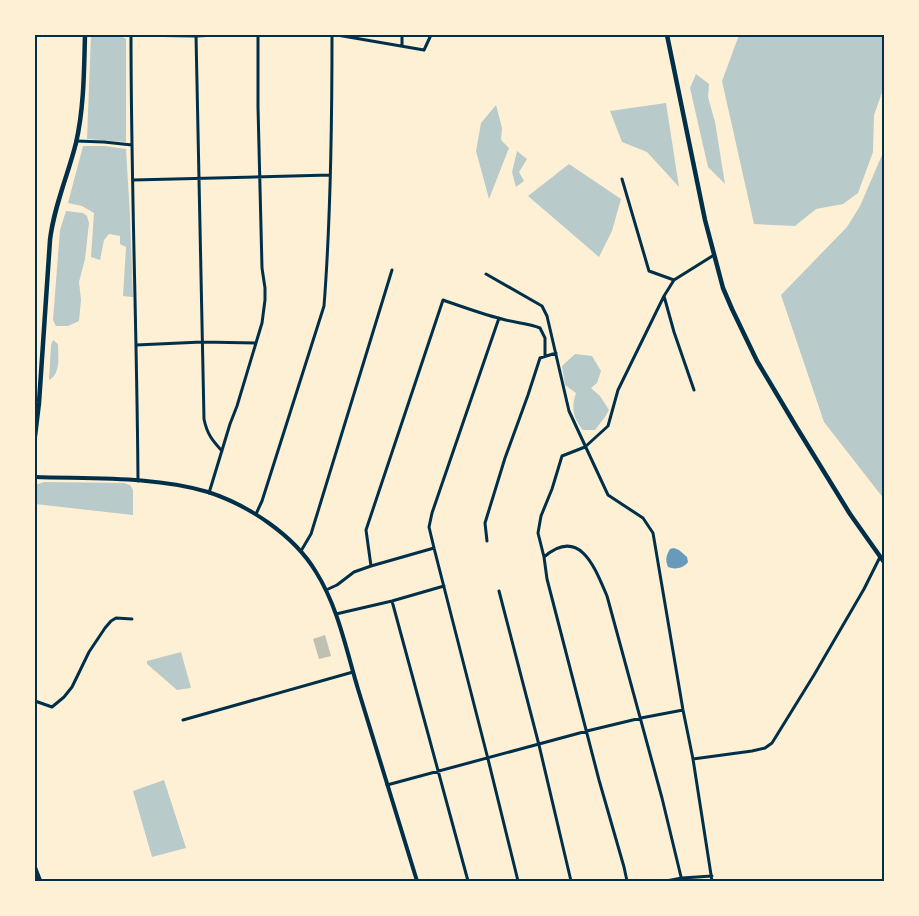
<svg xmlns="http://www.w3.org/2000/svg" width="919" height="916" viewBox="0 0 919 916" font-family="Roboto,sans-serif">
<rect width="100%" height="100%" fill="#fdf0d5"/>
<path fill="#b9caca" d="M 91,35 L 119,35 L 126,39 L 126,142 L 87,139 Z
M 739,35 L 881,35 L 884,36 L 884,87 L 874,115 L 873,152 L 858,193 L 843,204 L 816,209 L 795,226 L 754,224 L 722,81 Z
M 696,74 L 709,84 L 708,97 L 715,122 L 725,184 L 708,167 L 690,88 Z
M 666,103 L 679,187 L 647,152 L 622,142 L 610,111 Z
M 496,105 L 502,128 L 501,140 L 509,148 L 489,199 L 476,151 L 481,123 Z
M 83,146 L 105,146 L 126,149 L 130,216 L 133,297 L 123,296 L 126,247 L 120,244 L 120,236 L 109,234 L 104,240 L 100,260 L 91,257 L 94,213 L 82,206 L 68,203 Z
M 884,147 L 884,499 L 824,422 L 781,295 L 847,227 L 860,206 L 882,155 Z
M 517,151 L 527,159 L 519,172 L 524,181 L 516,187 L 512,172 Z
M 569,164 L 621,199 L 612,231 L 599,257 L 528,196 Z
M 66,211 L 83,213 L 87,216 L 89,223 L 85,259 L 79,282 L 81,300 L 79,321 L 68,326 L 56,326 L 53,320 L 60,230 Z
M 53,340 L 58,344 C 58,355 61,374 49,380 L 51,345 Z
M 575,354 L 592,356 L 601,371 L 597,383 L 591,388 L 600,396 L 609,410 L 605,417 L 595,430 L 583,430 C 573,418 571,408 576,393 L 565,385 L 562,366 Z
M 44,482 L 124,483 L 130,485 L 133,490 L 133,515 L 35,504 L 35,485 Z
M 181,652 L 191,688 L 177,690 L 147,664 L 147,661 Z
M 164,780 L 186,848 L 152,857 L 133,791 Z"/>
<path fill="#669bbc" d="M 674,548 L 679,550 L 687,557 L 688,562 C 684,568 675,570 668,567 C 665,560 666,556 670,549 Z"/>
<path fill="#bec0b2" d="M 325,635 L 331,656 L 319,659 L 313,639 Z"/>
<g fill="none" stroke-linecap="round" stroke-linejoin="round">
<path stroke="#003049" stroke-width="3" d="M 130,35 L 196,36 L 218,35
M 131,35 C 131,184 137,332 138,481
M 196,35 L 204,419 C 207,434 212,440 222,451
M 337,35 L 424,50 L 431,35
M 402,35 L 402,46
M 76,141 L 104,142 L 132,145
M 622,179 L 649,271 L 674,280 L 664,296 L 674,332 L 694,390
M 133,180 L 330,175
M 486,274 L 542,306 L 547,316 L 569,411 L 608,495 L 643,518 L 653,533 L 683,710 L 693,759 L 712,881
M 674,280 L 714,255
M 499,318 L 432,513 L 429,527 L 434,548 L 488,759 L 518,881
M 136,345 L 202,342 L 256,343
M 209,493 L 230,424 L 237,406 L 262,323 L 265,300 L 265,288 L 262,268 L 258,107 L 258,35
M 256,514 L 262,501 L 324,306 C 331,216 332,125 332,35
M 487,541 L 485,523 L 505,458 L 528,395 L 540,358 L 556,353
M 301,551 L 311,534 L 392,270
M 544,557 C 580,526 595,568 607,596 L 662,798 L 682,881
M 371,566 L 366,530 L 443,300 C 463,307 482,314 502,319 C 515,323 528,323 540,328 L 545,338 L 545,356
M 326,590 L 337,585 L 354,572 L 371,566 L 434,548
M 499,591 L 539,745 L 571,881
M 392,601 L 468,881
M 336,614 L 392,601 L 444,586
M 35,701 L 52,707 L 64,697 L 72,687 L 89,652 L 105,628 L 111,621 L 116,618 L 132,619
M 183,720 L 353,672
M 693,759 L 752,751 L 765,748 L 772,743 L 814,675 L 864,589 L 880,557
M 387,785 L 587,731 L 641,718 L 683,710
M 627,881 L 624,867 L 599,780 L 547,579 L 544,557 L 538,533 L 541,516 L 552,489 L 562,456 L 585,447 L 608,426 L 618,390 L 664,296
M 666,881 L 682,878 L 712,876"/>
<path stroke="#003049" stroke-width="4" d="M 35,477 C 91,479 155,476 208,492 C 248,505 294,535 316,572 C 338,607 346,649 358,689 C 378,753 397,817 417,881"/>
<path stroke="#003049" stroke-width="4.5" d="M 667,35 L 705,220 L 723,288 L 732,309 L 757,361 L 797,428 L 850,514 L 884,562"/>
<path stroke="#003049" stroke-width="4.5" d="M 35,436 L 39,403 L 50,240 C 54,206 68,175 76,143 C 84,108 84,71 85,35
M 35,868 L 40,881"/>
</g>
<rect width="919" height="916" fill="none" stroke="#fdf0d5" stroke-width="72"/>
<rect x="36" y="36" width="847" height="844" fill="none" stroke="#003049" stroke-width="2"/>
</svg>
